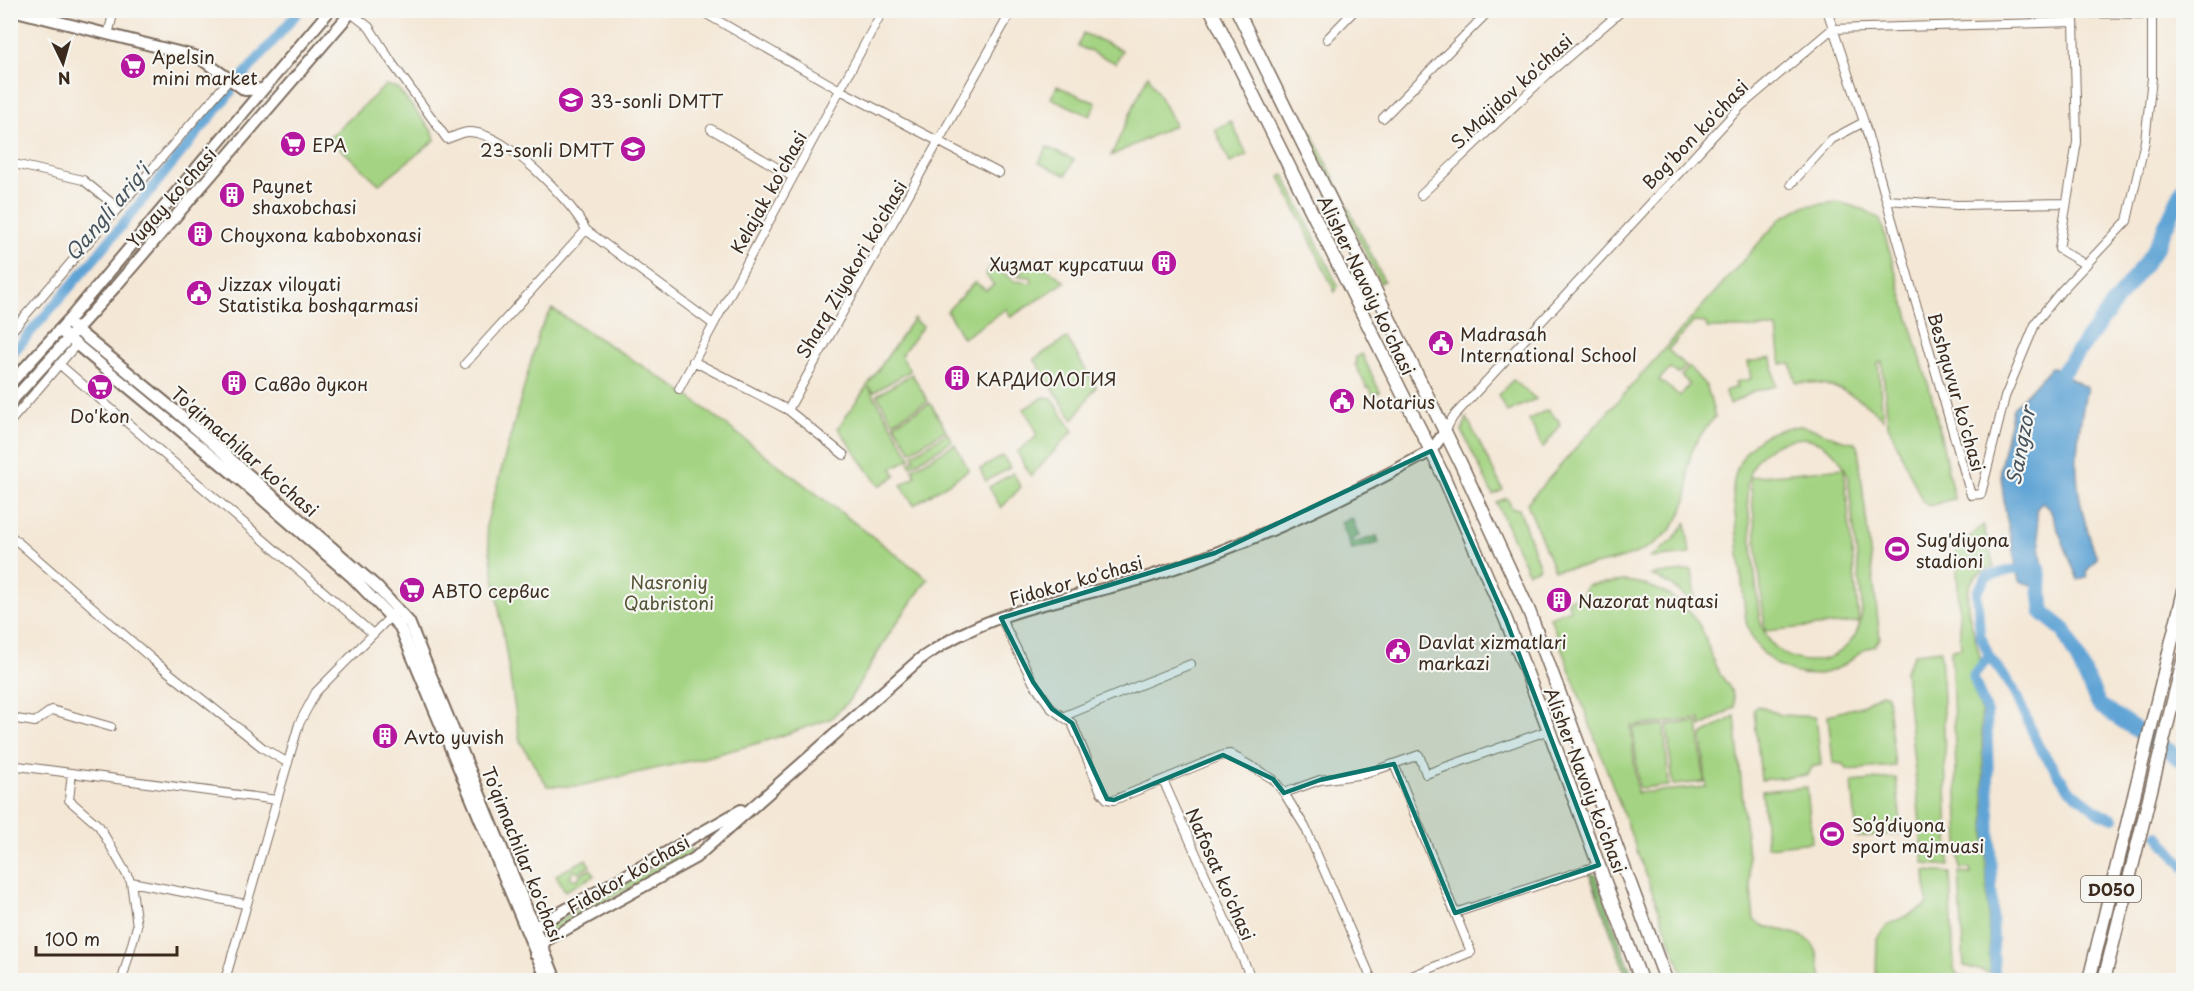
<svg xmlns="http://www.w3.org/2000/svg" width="2194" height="991" viewBox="0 0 2194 991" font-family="'Playpen Sans',sans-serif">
<rect width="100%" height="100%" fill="#f6f6f2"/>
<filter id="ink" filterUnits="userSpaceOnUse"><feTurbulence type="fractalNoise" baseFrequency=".0167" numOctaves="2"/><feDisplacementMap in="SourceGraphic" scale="12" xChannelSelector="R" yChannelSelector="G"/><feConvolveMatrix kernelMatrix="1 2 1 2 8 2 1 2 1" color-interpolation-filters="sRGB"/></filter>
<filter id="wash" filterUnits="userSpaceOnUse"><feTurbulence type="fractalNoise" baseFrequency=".008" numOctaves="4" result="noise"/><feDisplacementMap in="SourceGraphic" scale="24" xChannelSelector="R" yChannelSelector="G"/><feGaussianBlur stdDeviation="1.35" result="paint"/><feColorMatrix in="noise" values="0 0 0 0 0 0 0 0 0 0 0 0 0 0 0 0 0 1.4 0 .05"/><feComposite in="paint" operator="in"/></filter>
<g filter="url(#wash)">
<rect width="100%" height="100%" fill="#f4e7d5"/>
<path fill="#a4d483" stroke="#707f50" stroke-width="1.5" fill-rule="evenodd" d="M 1083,33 L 1122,50 L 1116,63 L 1078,46 Z
M 1148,75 L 1175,125 L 1111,156 Z
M 386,85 L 397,88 L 433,132 L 435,140 L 379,184 L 329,138 Z
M 1057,86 L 1096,103 L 1090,116 L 1051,98 Z
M 1231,121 L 1247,155 L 1230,163 L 1215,129 Z
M 1312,133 L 1384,281 L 1380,283 L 1309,135 Z
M 1047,147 L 1074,160 L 1066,175 L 1039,163 Z
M 1284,175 L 1338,286 L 1335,292 L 1280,177 Z
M 1838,202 L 1865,210 L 1880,219 L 1934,404 L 1954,499 L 1929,506 L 1923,502 L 1888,425 L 1882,362 L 1878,363 L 1883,419 C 1859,395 1830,380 1796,383 L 1791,364 L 1781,364 L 1777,328 L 1707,328 L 1706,323 L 1694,322 L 1668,350 L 1686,366 L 1678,374 L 1670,368 L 1659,380 L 1680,396 L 1690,384 L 1681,376 L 1689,367 L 1707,387 L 1715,417 C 1702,432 1690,447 1688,468 C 1688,476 1689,483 1688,491 C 1679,556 1605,565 1554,570 L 1527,503 L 1781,218 L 1804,206 Z
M 1035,259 L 1065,282 L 1011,317 L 1006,309 L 963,338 L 947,311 L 975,282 L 986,290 L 994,285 L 985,274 L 991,266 L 996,267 L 1014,281 L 1032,283 L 1031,277 L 1017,276 Z
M 552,309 L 679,389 L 928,579 L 891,631 L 848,702 L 830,719 L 769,740 L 707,757 L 579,786 L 547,786 L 520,741 L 486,526 L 539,332 Z
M 914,318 L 916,322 L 923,326 L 901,355 L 910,371 L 874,392 L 869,387 L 911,458 L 892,468 L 896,476 L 879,486 L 838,428 Z
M 1067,338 L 1096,387 L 1073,420 L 1034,359 Z
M 1362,354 L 1380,392 L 1373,395 L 1369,387 L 1367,388 L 1355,364 L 1357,363 L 1355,358 Z
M 1772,358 L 1776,386 L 1755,391 L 1730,404 L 1725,391 L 1737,387 L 1735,382 L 1751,379 L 1748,362 Z
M 912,374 L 928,401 L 893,422 L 877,395 Z
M 1513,380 L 1536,399 L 1507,412 L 1498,395 Z
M 1044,397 L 1052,398 L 1073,431 L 1031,476 L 1017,452 L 1036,437 L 1036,430 L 1024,409 Z
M 930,403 L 946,430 L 911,451 L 894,424 Z
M 1547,410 L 1559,421 L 1560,426 L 1543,448 L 1529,419 Z
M 1467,418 L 1503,490 L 1493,495 L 1462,431 Z
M 1800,426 C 1820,428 1835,441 1854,442 L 1858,448 L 1880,638 L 1875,646 C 1859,649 1851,663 1836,669 C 1797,686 1757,661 1746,622 L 1733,494 C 1733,454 1761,428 1800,426 ZM 1806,438 C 1827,443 1841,456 1848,476 L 1862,605 C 1863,673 1771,682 1759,615 L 1747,494 C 1746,457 1772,439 1806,438 Z
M 947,433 L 952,441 L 911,466 L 909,463 L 915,459 L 913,454 Z
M 955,444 L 969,470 L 914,505 L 901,485 L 916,476 L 912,469 Z
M 1003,456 L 1010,468 L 986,481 L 980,469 Z
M 1844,468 L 1859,622 L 1765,631 L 1750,477 Z
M 1013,473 L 1021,487 L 1001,508 L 989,487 Z
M 1507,498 L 1512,508 L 1519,509 L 1540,568 L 1528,572 L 1496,502 Z
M 1686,523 L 1690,554 L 1650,558 L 1671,542 Z
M 1983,525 L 1994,567 C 1946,578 1977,631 1981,663 L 1971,680 L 1981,710 L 1990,973 L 1964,966 L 1959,873 L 1971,874 L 1970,869 L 1960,869 L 1951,649 L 1961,648 L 1956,550 Z
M 1692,570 L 1695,604 L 1671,585 L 1651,575 Z
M 1625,581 C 1657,584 1689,602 1703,632 C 1708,644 1711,656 1716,667 C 1726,687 1732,682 1735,707 L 1701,727 L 1700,719 L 1631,726 L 1637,793 L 1706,787 L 1702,735 L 1735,716 L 1754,920 C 1761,926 1767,927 1776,929 C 1816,937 1816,942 1822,980 L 1685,980 L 1550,617 L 1570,609 L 1567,600 L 1583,595 L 1587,585 Z
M 1941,650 L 1949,866 L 1924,864 L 1905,671 L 1915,653 Z
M 1882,693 L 1887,695 L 1895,766 L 1848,770 L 1843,764 L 1833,763 L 1828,715 L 1861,706 Z
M 1758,706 L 1781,715 L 1816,717 L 1821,765 L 1812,767 L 1808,775 L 1761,780 L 1754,709 Z
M 1698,722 L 1704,782 L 1673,785 L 1667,725 Z
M 1664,725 L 1669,786 L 1639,788 L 1633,728 Z
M 1896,778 L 1902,833 L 1857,837 L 1852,782 Z
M 1807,787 L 1812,842 L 1767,847 L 1762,791 Z
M 688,848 L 692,850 L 691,854 L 550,932 L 547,931 L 547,927 Z
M 586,859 L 590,866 L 579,872 L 573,870 L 570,878 L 578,880 L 580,874 L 591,869 L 594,876 L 565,891 L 556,875 Z
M 1925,871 L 1950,873 L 1954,968 L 1957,974 L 1971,980 L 1876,980 L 1877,938 L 1887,925 L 1923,908 L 1927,903 Z"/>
<path fill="#83b671" stroke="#5f7048" stroke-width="1.5" d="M 1352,518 L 1359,536 L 1352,539 L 1353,543 L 1377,536 L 1379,543 L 1352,550 L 1341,522 Z
M 1589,873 L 1596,875 L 1634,980 L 1628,980 Z"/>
<path fill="#61a4d5" stroke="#4e677a" stroke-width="1.5" d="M 2051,367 L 2087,388 C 2072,456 2072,493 2097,558 L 2086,572 L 2087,578 L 2078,580 L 2049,507 L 2042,502 L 2036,510 L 2045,588 L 2036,591 L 2035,586 L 2019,581 L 2005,510 L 2000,468 L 2013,408 Z"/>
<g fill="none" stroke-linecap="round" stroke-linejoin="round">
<path stroke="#61a4d5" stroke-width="10" d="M 243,76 L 300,10
M 10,356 L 95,258 L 231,92
M 1989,656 L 2014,690 L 2039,747 L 2068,788 L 2101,814 L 2114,818
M 2158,835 L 2184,867
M 1995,980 L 1987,713 L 1973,676 L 1989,656 L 1980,634 L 1977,592 L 1987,576 L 2028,566"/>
<path stroke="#61a4d5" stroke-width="16" d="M 2052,393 L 2055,382 L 2154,251 L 2184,188
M 2038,569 L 2043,613 L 2064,630 L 2099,705 L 2184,761"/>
</g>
</g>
<g filter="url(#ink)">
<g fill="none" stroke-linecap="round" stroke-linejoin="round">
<g stroke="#7c6c5e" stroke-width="10">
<path id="street" d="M 1827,10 L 1864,122 L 1971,495 L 1981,494 L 2005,397 L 2036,322 L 2062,290 L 2127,221 L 2145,141 L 2152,78 L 2152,14 L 2073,13
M 351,13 L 369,27 L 392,63 L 447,139 C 453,137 462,132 469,132 C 505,132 571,200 586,230 L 713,324
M 708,15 L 840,90 L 999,173
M 2074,19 L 2077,142 L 2059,249 L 2086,265
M 108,35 L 114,10
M 1327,39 L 1355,10
M 1383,118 L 1490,10
M 711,129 L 793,177
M 10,163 L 83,180 L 118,208
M 1791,184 L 1832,139 L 1864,122
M 1421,195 L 1548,74 L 1623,10
M 1887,200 L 1957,205 L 2066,203
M 10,333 L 229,80
M 693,361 L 788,410 L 844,455
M 59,364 L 373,634
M 465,364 L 586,230
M 679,389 L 883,10
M 788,410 L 1012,10
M 10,422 L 76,345
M 1444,433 L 1453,417 L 1740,107 L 1832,29 L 2074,22
M 10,535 L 152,659 L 263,748 L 288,763
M 1001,618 L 1033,682 L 1052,709 L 1072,723 L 1101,792 L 1107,799 L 1114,800 L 1223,755 L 1230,754 L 1273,779 L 1284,793 L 1305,827 L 1372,980
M 1062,717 L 1191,664
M 10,718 L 35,722 L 52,710 L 111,727
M 1394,764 L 1471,952 L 1402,980
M 10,765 L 277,800
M 72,773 L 69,800 L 99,826 L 131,882 L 245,904
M 1163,780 L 1252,980
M 1284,793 L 1320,780 L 1365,774 L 1419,755 L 1426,774 L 1549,730
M 1455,913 L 1599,865
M 122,980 L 137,926 L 131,882
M 225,980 L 299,724 L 316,692 L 393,614"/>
</g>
<g stroke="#7c6c5e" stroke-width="14">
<path id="secondary" d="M 12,10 L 198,57 L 245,90 L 263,89
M 67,322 L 178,413 L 376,586 L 409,622 L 556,980
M 59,330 L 238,478 L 352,577 L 400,627 L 547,980
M 10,384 L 72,316 L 330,10
M 10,403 L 115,287 L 353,10
M 530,933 L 533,928 L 741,810
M 535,954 L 542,949 L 545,941 L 695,858 L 920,659 C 936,649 951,638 968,631 C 1025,603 1091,595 1151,576 C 1248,545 1342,500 1431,451 L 1444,433"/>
</g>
<g stroke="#7c6c5e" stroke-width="15">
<path id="primary" d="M 1211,10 L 1442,473 L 1506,620 L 1549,730 L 1641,980
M 1237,10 L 1460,462 L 1529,611 L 1666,980
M 2089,980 L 2184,591
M 2104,980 L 2184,657"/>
</g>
<use href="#street" stroke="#fff" stroke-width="8"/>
<use href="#secondary" stroke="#fff" stroke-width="10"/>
<use href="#primary" stroke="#fff" stroke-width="12"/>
</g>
</g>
<path fill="#0f766e" fill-opacity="0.2" stroke="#0f766e" stroke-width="4.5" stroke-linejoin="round" d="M 1431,451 L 1506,620 L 1599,865 L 1455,913 L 1394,764 L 1320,780 L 1284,793 L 1273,779 L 1223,755 L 1114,800 L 1107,799 L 1072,723 L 1052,709 L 1033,682 L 1001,618 L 1215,553 Z"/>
<defs>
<g id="supermarket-disc" transform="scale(1.35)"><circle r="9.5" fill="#b5179e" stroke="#f6f6f2"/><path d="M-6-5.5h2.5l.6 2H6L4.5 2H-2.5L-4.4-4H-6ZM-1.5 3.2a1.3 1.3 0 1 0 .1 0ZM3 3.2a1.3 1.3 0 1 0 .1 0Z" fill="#fff"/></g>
<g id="school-disc" transform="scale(1.35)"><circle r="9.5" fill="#b5179e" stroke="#f6f6f2"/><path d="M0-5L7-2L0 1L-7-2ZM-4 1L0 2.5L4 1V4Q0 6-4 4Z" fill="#fff"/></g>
<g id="building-disc" transform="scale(1.35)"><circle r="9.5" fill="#b5179e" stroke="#f6f6f2"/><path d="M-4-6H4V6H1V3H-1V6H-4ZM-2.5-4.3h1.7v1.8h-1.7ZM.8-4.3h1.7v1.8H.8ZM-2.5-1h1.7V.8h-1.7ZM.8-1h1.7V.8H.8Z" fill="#fff"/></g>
<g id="civic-disc" transform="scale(1.35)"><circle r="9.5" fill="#b5179e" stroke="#f6f6f2"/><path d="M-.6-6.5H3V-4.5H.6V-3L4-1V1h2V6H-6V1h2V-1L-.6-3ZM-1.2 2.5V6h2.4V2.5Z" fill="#fff"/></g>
<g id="stadium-disc" transform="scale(1.35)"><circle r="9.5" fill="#b5179e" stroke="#f6f6f2"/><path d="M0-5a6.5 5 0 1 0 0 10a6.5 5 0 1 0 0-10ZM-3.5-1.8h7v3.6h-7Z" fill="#fff"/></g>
</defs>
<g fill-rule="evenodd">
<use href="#supermarket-disc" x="133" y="66"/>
<use href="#school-disc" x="571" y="100"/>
<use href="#supermarket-disc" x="293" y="144"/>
<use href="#school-disc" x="633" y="149"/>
<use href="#building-disc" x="232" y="195"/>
<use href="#building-disc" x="200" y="234"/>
<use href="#building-disc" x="1164" y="263"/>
<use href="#civic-disc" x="199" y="293"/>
<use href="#civic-disc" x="1441" y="343"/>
<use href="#building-disc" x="957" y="378"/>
<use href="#building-disc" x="234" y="383"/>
<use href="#supermarket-disc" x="100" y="387"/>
<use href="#civic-disc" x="1342" y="401"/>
<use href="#stadium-disc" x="1897" y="549"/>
<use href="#supermarket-disc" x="412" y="590"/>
<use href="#building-disc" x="1559" y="600"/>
<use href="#civic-disc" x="1398" y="651"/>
<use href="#building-disc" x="385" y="736"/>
<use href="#stadium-disc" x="1832" y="834"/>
</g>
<g text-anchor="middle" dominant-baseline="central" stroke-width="4.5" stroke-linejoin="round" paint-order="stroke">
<rect fill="#f6f6f2" stroke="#73675e" stroke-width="1.5" x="2081" y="876" width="60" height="26" rx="4.5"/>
<g font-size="16" font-weight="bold" fill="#3b2a1e">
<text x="2111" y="889">D050</text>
</g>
<g font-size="18" fill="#3b2a1e" stroke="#f6f6f2" text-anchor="start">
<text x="152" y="56">Apelsin<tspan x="152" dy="21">mini market</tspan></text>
<text x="590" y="100">33-sonli DMTT</text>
<text x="312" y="144">EPA</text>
<text x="614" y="149" text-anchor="end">23-sonli DMTT</text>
<text x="252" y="185">Paynet<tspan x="252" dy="21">shaxobchasi</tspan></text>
<text x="220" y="234">Choyxona kabobxonasi</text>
<text x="1144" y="263" text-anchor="end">Хизмат курсатиш</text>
<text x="218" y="283">Jizzax viloyati<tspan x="218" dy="21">Statistika boshqarmasi</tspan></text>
<text x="1460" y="333">Madrasah<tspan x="1460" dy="21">International School</tspan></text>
<text x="976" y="378">КАРДИОЛОГИЯ</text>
<text x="254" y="383">Cавдо дукон</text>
<text x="1362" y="401">Notarius</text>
<text x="100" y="415" text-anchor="middle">Do'kon</text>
<text x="1916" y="539">Sug'diyona<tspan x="1916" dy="21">stadioni</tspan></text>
<text x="432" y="590">АВТО сервис</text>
<text x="1578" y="600">Nazorat nuqtasi</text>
<text x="1418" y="641">Davlat xizmatlari<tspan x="1418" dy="21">markazi</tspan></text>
<text x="404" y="736">Avto yuvish</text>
<text x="1852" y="824">So’g’diyona<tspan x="1852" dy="21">sport majmuasi</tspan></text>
</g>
<g font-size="18" fill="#3b2a1e" stroke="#f6f6f2">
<text transform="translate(1511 91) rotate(-43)">S.Majidov ko'chasi</text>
<text transform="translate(1695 134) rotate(-46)">Bog'bon ko'chasi</text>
<text transform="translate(768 192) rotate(-61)">Kelajak ko'chasi</text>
<text transform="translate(171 197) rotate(-49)">Yugay ko'chasi</text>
<text transform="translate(851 269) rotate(-60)">Sharq Ziyokori ko'chasi</text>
<text transform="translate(1367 285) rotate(64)">Alisher Navoiy ko'chasi</text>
<text transform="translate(1957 392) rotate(74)">Beshquvur ko'chasi</text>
<text transform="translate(245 451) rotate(41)">To'qimachilar ko'chasi</text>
<text transform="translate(1076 580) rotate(-16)">Fidokor ko'chasi</text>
<text transform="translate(1586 780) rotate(69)">Alisher Navoiy ko'chasi</text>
<text transform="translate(523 854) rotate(68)">To'qimachilar ko'chasi</text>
<text transform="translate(628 874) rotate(-30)">Fidokor ko'chasi</text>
<text transform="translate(1221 874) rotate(66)">Nafosat ko'chasi</text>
</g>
<g font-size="18" fill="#555437" stroke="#f6f6f2">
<text x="669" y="581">Nasroniy<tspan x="669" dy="21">Qabristoni</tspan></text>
</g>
<g font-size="20" font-style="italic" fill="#48555e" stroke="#f6f6f2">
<text transform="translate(107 212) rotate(-50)">Qangli arig'i</text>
<text transform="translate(2020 446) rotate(-79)">Sangzor</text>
</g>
</g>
<rect width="2194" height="991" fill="none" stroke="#f6f6f2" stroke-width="36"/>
<g transform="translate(63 63) rotate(175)" stroke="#f6f6f2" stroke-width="4.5" paint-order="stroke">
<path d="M0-4.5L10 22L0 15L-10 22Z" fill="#3b2a1e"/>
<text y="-9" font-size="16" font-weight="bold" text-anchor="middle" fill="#3b2a1e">N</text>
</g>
<path d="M36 946v9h141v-9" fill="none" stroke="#3b2a1e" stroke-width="3"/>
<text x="45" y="946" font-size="18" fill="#3b2a1e" stroke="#f6f6f2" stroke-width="4.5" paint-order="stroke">100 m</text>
</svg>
